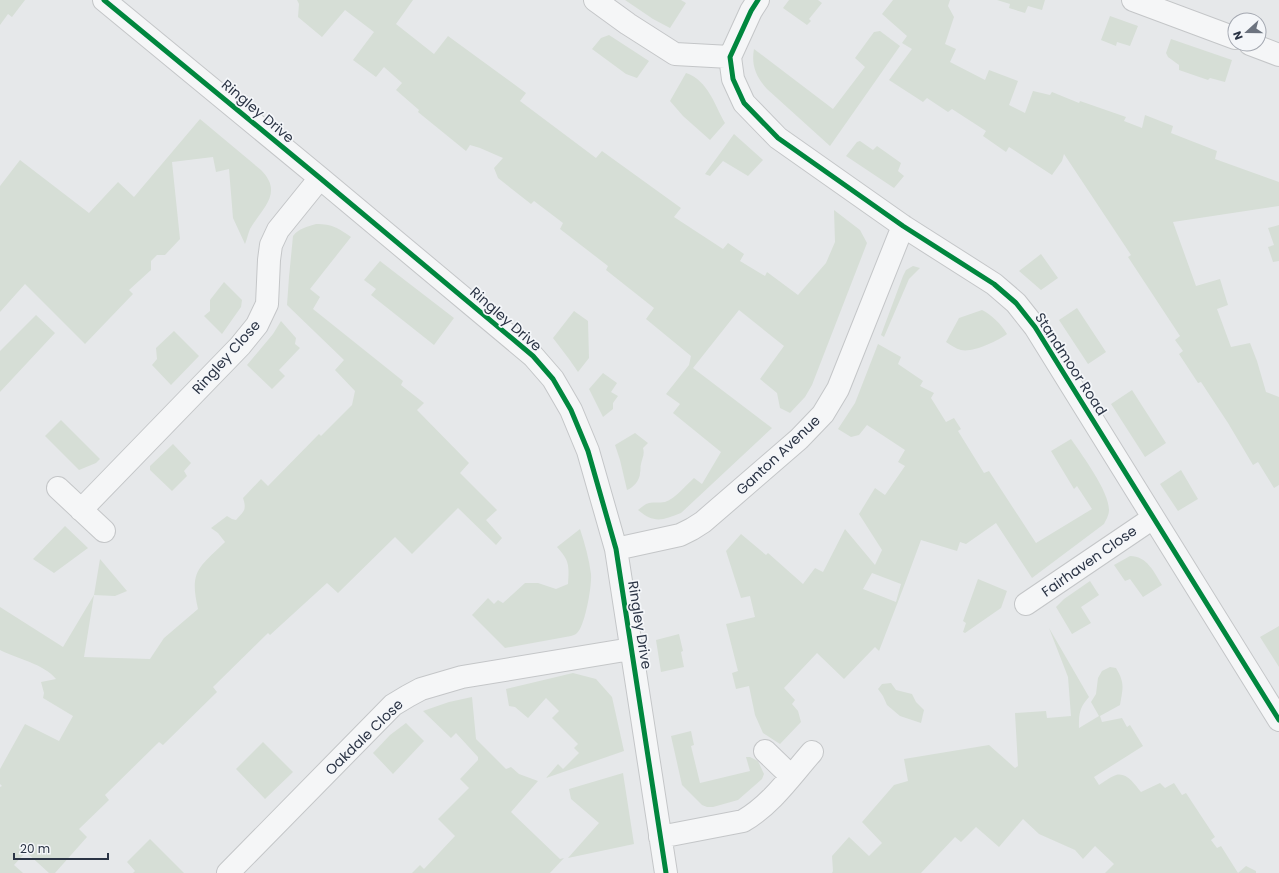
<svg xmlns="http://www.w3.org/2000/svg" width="1279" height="873" viewBox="0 0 1279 873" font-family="Poppins,sans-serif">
<rect width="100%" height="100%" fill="#e6e8ea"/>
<path fill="#d6ded6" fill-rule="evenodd" d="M 0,0 L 25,0 L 12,17 L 8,14 L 0,25 Z
M 297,0 L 413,0 L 396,24 L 434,54 L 448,36 L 526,93 L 520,101 L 596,158 L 602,151 L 681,208 L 674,217 L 723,249 L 728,243 L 744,254 L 740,261 L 765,276 L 767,272 L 798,295 L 826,263 L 835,242 L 834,210 L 860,230 L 867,243 L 812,385 L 805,397 L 790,413 L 780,408 L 777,393 L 760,379 L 784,346 L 739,310 L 693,368 L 772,428 L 681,513 C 663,520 654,524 638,510 C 642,507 645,504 649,503 C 654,502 659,503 665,502 C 676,498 685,486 694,478 L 702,484 L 721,452 L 673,413 L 680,404 L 666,394 L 689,365 L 691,356 L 646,319 L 654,308 L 606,270 L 608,266 L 560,229 L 563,223 L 534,201 L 531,204 L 498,178 L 494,168 L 503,158 L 480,148 L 470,145 L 466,151 L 418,112 L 419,110 L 396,90 L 402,83 L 384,67 L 376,77 L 353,60 L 374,32 L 345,10 L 322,37 L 298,17 L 299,4 Z
M 625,0 L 681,0 L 686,3 L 670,28 L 653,19 Z
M 789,0 L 818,0 L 822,3 L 809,19 L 811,21 L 807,25 L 783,8 Z
M 893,0 L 950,0 L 948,6 L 954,17 L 945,44 L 956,49 L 950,62 L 985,80 L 989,70 L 1018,81 L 1009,105 L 1025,113 L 1033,91 L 1050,95 L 1052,92 L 1079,103 L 1080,101 L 1126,117 L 1124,121 L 1142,128 L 1145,115 L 1173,126 L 1171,133 L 1217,151 L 1215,159 L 1279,182 L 1279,206 L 1173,222 L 1196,286 L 1220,279 L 1228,305 L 1217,309 L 1231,347 L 1250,343 L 1257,361 L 1266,392 L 1279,397 L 1279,485 L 1274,488 L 1258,462 L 1253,465 L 1228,423 L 1201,382 L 1198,383 L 1179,354 L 1183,351 L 1175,340 L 1180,336 L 1128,257 L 1131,255 L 1064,154 L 1062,161 L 1052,175 L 1009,147 L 1006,152 L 983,136 L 986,131 L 952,109 L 948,112 L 927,98 L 923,102 L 889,80 L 912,49 L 902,43 L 907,36 L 882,14 Z
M 997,0 L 1045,0 L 1042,10 L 1028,6 L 1025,13 L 1009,8 L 1010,4 Z
M 1110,16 L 1138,26 L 1130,46 L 1117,42 L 1116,46 L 1101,40 Z
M 880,31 L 900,46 L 830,146 L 767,89 C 756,77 751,65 754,49 L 833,109 L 865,67 L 855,58 L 874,32 Z
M 609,35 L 649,61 L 637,78 L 626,74 L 592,49 L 601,38 Z
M 1171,39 L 1232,60 L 1225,82 L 1210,78 L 1208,80 L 1179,70 L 1179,65 L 1168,57 L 1166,53 Z
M 686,73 C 708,80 715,106 725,123 L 710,140 L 683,116 L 670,101 Z
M 200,119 L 261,170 C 284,193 262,208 250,229 C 248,234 247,239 245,244 L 233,218 L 229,169 L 216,172 L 213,157 L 172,162 L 180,239 L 165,255 L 157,255 L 151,261 L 151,270 L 129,290 L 133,294 L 85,344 L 25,284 L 0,312 L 0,186 L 20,160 L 89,213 L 118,182 L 134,197 Z
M 734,134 L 763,160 L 748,176 L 723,161 L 710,176 L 705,174 Z
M 860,141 L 873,150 L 877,146 L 901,163 L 898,171 L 904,176 L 894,188 L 846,156 L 857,142 Z
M 316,224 C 333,224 338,228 351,237 L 310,289 L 320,297 L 313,309 L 403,381 L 401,385 L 424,403 L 417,410 L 469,463 L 460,473 L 497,510 L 486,520 L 502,538 L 496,545 L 458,508 L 412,554 L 395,537 L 338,593 L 327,583 L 270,635 L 268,633 L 213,687 L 217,692 L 163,745 L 159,742 L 105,795 L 109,800 L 79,829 L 87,837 L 55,873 L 49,873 L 26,852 L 14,865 L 23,873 L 0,873 L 0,787 L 2,786 L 0,784 L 0,769 L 25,724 L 59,741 L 73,716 L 43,698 L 44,693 L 41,682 L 56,679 C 44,664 18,659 0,650 L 0,607 L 63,647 L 94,595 L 100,559 L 127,591 L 115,596 L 94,595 L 84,657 L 150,659 L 164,638 L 198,609 C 189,570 199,568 225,542 L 218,533 L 211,528 L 227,516 L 232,519 L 236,520 C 244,511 247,510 243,498 L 261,479 L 268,486 L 319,434 L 321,436 L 352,405 L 355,391 L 335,370 L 344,360 L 287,305 L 289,277 L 293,236 C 299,228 307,227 316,224 Z
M 1279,225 L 1279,261 L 1273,262 L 1268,247 L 1274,245 L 1268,228 Z
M 1041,254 L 1058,278 L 1041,290 L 1019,271 Z
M 380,261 L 454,318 L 434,345 L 371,295 L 376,289 L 364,280 Z
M 913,266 L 920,268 L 909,279 L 884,337 L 881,335 L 903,276 L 906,270 Z
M 224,282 L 242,300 L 241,307 L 222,334 L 204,316 L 210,311 L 210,300 Z
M 1077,308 L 1106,352 L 1088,364 L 1059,320 Z
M 982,310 C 992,315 1001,324 1007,334 C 998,341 972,353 961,350 C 956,349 951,345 946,342 L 959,318 Z
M 574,311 L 588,321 L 589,358 L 578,372 L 569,359 L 553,338 Z
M 36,315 L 55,333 L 0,392 L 0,351 Z
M 281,321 L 296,338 L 295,344 L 300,348 L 279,370 L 285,376 L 272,389 L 247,365 L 273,334 Z
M 174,331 L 199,356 L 171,385 L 152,365 L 157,359 L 156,348 Z
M 878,344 L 901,357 L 898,364 L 923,381 L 920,386 L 934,393 L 931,398 L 946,422 L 954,418 L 961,429 L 958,431 L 984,473 L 989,471 L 1036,543 L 1092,509 L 1077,486 L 1074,489 L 1051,451 L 1071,439 C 1082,455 1109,491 1109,510 C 1109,515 1106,520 1104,524 L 1032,578 L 996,523 L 966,544 L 960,542 L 957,551 L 921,540 L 904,586 L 879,651 L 875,647 L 844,679 L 817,653 L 784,688 L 795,700 L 792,704 L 798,711 L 801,722 L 780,744 L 763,733 L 755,715 L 749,686 L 736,689 L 732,673 L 738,671 L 726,624 L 755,617 L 750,596 L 741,598 L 726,551 L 741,534 L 766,555 L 768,553 L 803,584 L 815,568 L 823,572 L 845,529 L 875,565 L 882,550 L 859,514 L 875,488 L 885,495 L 905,466 L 898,462 L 905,450 L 867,425 L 859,435 L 851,437 L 838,429 L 855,403 ZM 872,573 L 901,584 L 896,602 L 863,589 Z
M 603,373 L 617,383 L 611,392 L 618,396 L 613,403 L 613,409 L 603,417 L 589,389 Z
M 1132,390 L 1166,443 L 1145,457 L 1111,404 Z
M 61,420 L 100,459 L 96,463 L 79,470 L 45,436 Z
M 635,433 L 648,443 L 643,448 C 645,455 642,458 641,464 C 640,467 641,470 640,473 C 640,480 633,488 627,490 L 620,460 L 615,445 Z
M 173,444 L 191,463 L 184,471 L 187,476 L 172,491 L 150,470 L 150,466 Z
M 1181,470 L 1198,499 L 1178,511 L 1160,484 Z
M 65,526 L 88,548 L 54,573 L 33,559 Z
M 580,529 C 585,544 589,559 591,574 C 592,586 585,626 577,633 C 575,635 573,635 571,636 L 505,648 L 472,615 L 488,598 L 494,604 L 498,600 L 503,603 L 525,583 L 538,583 L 556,589 L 568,584 C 569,566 570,561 557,547 Z
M 1130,556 C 1147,556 1154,572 1162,585 L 1143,597 L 1130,579 L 1125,581 L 1114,565 Z
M 978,579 L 1007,591 L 1001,608 L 965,633 L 963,632 L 966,623 L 963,621 Z
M 1090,581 L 1099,595 L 1081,607 L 1091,623 L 1072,634 L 1056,607 L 1064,599 Z
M 1279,626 L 1279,667 L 1260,637 Z
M 1049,628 L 1089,697 C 1079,708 1079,714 1079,728 L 1099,716 L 1091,702 L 1096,694 L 1098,678 L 1102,671 L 1110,667 L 1116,668 C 1125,683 1123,688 1120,705 L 1100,716 L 1102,722 L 1122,718 L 1127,727 L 1130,725 L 1143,746 L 1094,777 L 1099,785 C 1104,782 1110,777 1116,775 C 1127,772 1135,785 1141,792 L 1160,783 L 1165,788 L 1174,783 L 1182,795 L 1186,793 L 1215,837 L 1211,840 L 1217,848 L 1221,846 L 1238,873 L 1246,866 L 1256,871 L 1256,873 L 1105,873 L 1114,864 L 1095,846 L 1083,859 L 1075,850 L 1039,834 L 1023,819 L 999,847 L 976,827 L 961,842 L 955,837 L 921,873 L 832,873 L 833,871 L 832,856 L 849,837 L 869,856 L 882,843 L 862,822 L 894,785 L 908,781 L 904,759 L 989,745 L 1015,768 L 1018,766 L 1015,713 L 1046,711 L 1047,718 L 1071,716 L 1068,677 Z
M 679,634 L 683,651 L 681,652 L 684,667 L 661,672 L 656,640 Z
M 573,673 L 596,679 L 612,697 L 624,751 L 546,778 L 558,764 L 563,769 L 579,753 L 574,748 L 578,744 L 552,718 L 559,711 L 546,698 L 528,718 L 515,707 L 509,706 L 506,689 Z
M 891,683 L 896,690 L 912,694 L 916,702 L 924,710 L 921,723 L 900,716 L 887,705 L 883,696 L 878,689 L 882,684 Z
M 472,697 L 476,739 L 506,769 L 511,767 L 519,774 L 538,781 L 511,812 L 560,859 L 564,858 L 550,873 L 412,873 L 420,865 L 424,869 L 455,836 L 438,819 L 469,788 L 460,779 L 478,760 L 478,757 L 456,733 L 451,738 L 423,711 L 449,702 Z
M 406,723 L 424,741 L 393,774 L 373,753 L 390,735 Z
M 691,731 L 694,745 L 691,746 L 700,783 L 750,771 L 746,757 L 750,757 L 758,761 L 764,774 L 762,779 L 738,800 L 713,807 L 707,807 L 702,805 L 682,785 L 671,736 Z
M 263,742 L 293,772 L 265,799 L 236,769 Z
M 623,773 L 634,844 L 568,858 L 599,823 L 571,799 L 569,789 Z
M 150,839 L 184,873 L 133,873 L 135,871 L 127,862 Z"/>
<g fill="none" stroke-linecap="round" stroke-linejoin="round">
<g stroke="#c4c6c8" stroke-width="24">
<path id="minor" d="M 104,0 L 320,178 L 533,356 L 553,379 L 571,410 L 588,451 L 616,549 L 666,873
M 595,0 L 628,24 L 675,54 L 730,57
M 758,0 L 751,11 L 730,57 L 733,79 L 744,103 L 778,138 L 903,226 L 994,284 L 1016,303 L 1035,327 L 1279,720
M 1133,0 L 1235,38
M 1250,44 L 1279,55
M 58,488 L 104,531
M 81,510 L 240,346 L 257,325 L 267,304 L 269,260 L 271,245 L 278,230 L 320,178
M 616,549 L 680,535 L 692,529 L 703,522 L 799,439 L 823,414 L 838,389 L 903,226
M 1026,604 L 1153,518
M 765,751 L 791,776
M 660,837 L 743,821 C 771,805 791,776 812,752
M 228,873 L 393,705 L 408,696 L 421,689 L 462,677 L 631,649"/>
</g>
<use href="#minor" stroke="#f5f6f7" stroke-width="22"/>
<g stroke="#f4f6f9" stroke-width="8">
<path id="cycleway" d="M 104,0 L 320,178 L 533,356 L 553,379 L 571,410 L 588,451 L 616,549 L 666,873
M 758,0 L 751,11 L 730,57 L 733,79 L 744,103 L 778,138 L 903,226 L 994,284 L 1016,303 L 1035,327 L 1279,720"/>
</g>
<use href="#cycleway" stroke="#00873e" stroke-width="5"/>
</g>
<g text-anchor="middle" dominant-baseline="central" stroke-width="3.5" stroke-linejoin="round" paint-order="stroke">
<g font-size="14" fill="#2b3445" stroke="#f4f6f9">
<text transform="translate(258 111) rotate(40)">Ringley Drive</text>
<text transform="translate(506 319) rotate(41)">Ringley Drive</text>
<text transform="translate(226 357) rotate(-48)">Ringley Close</text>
<text transform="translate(1071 364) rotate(57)">Standmoor Road</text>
<text transform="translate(778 455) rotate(-43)">Ganton Avenue</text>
<text transform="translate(1089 561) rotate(-35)">Fairhaven Close</text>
<text transform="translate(640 625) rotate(81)">Ringley Drive</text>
<text transform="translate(364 737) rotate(-44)">Oakdale Close</text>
</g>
</g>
<g transform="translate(1247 32) rotate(249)"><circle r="19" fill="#f4f6f9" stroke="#a4a8b1"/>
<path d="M0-3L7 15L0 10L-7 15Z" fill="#6c737f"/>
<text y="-6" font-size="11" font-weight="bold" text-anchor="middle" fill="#2b3445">N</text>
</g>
<path d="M14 853v6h94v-6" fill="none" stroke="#2b3445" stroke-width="2"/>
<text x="20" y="853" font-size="12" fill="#2b3445" stroke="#f4f6f9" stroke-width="3" paint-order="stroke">20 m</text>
</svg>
